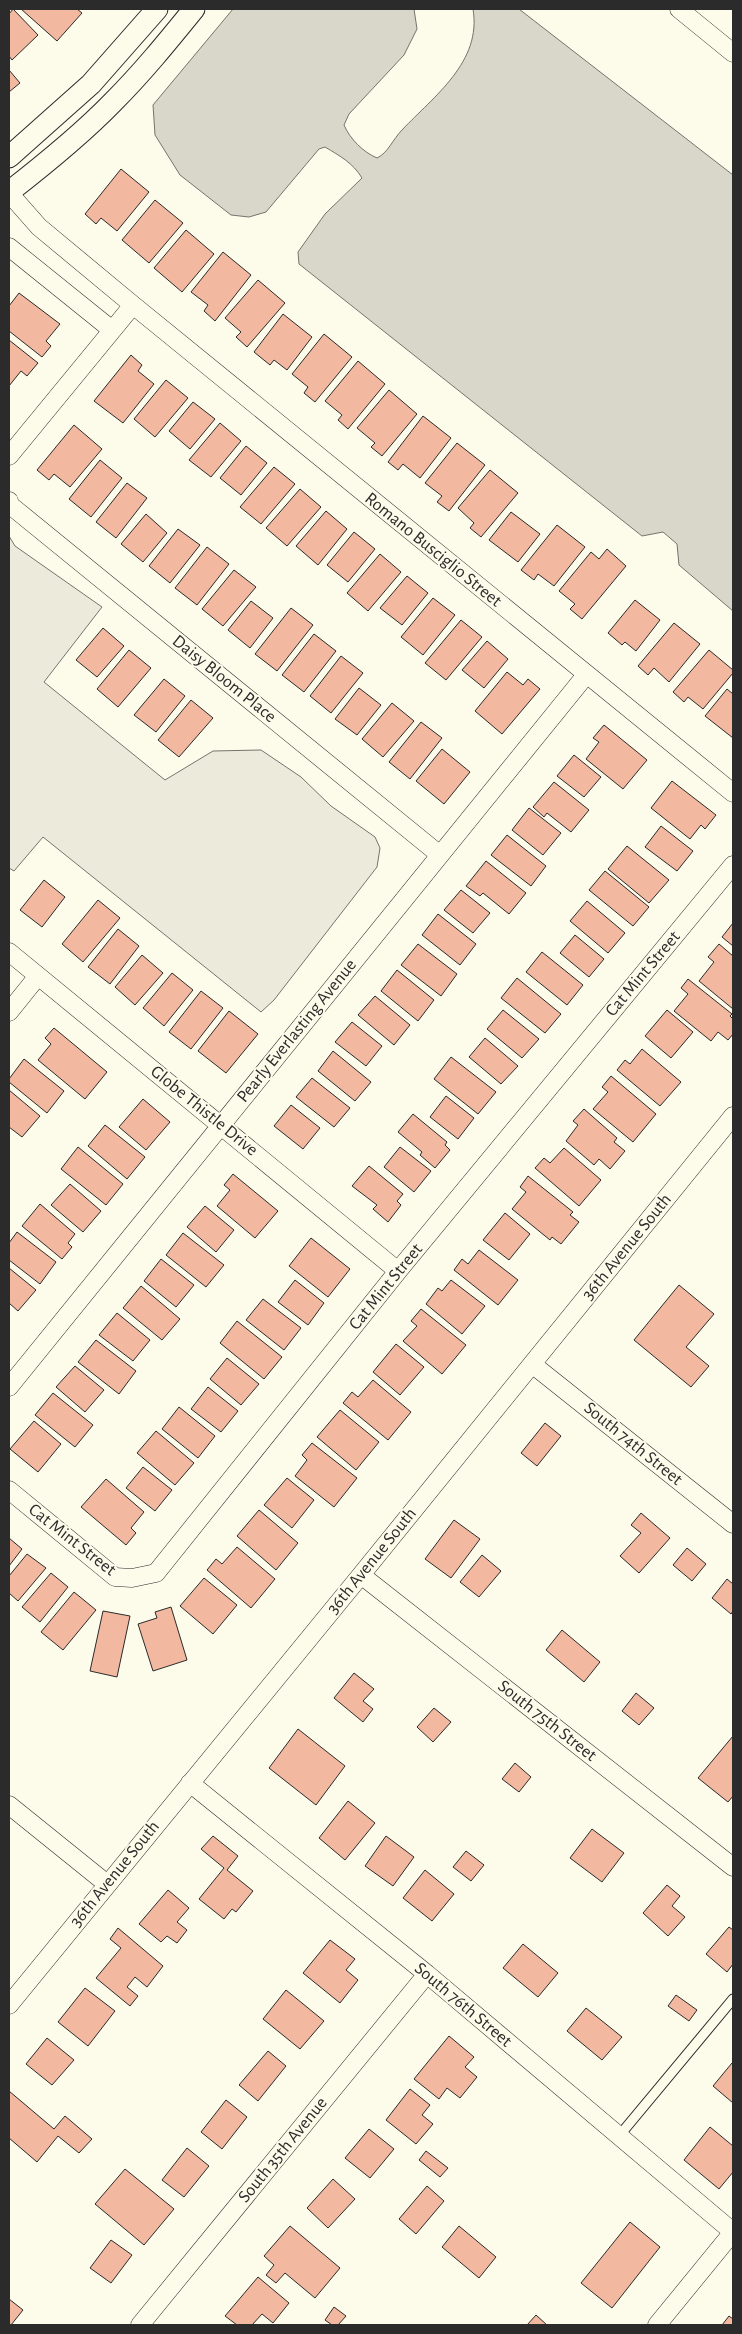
<svg xmlns="http://www.w3.org/2000/svg" width="742" height="2334" viewBox="0 0 742 2334" font-family="'Alegreya Sans',sans-serif">
<rect width="100%" height="100%" fill="#fdfbea"/>
<path fill="#ecebdb" stroke="#74746e" d="M 9,536 L 15,546 L 102,607 L 44,682 L 165,780 L 213,751 L 261,750 L 301,777 L 331,806 L 375,837 L 380,848 L 377,867 L 274,1000 L 261,1012 L 43,837 L 14,871 L 9,868 Z"/>
<path fill="#d8d7c9" stroke="#74746e" d="M 233,9 L 414,9 L 417,29 L 404,55 L 349,114 L 344,125 C 350,139 363,152 377,158 C 388,153 393,139 402,130 C 434,96 482,62 473,9 L 519,9 L 733,175 L 733,611 L 679,565 L 677,544 L 663,532 L 642,536 L 299,264 L 298,252 L 325,214 L 362,178 C 353,163 340,156 325,147 L 319,149 L 266,212 L 249,217 L 231,215 L 180,175 L 155,135 L 153,105 Z"/>
<path fill="#f2b8a0" stroke="#2b2b2b" d="M 13,9 L 38,35 L 12,60 L 9,56 L 9,14 Z
M 21,9 L 77,9 L 82,13 L 57,41 Z
M 9,70 L 20,83 L 9,92 Z
M 121,169 L 149,192 L 117,231 L 101,218 L 96,224 L 85,214 Z
M 155,200 L 183,223 L 149,263 L 122,240 Z
M 186,230 L 214,254 L 182,292 L 154,268 Z
M 223,252 L 251,275 L 215,321 L 204,311 L 208,305 L 191,292 Z
M 258,280 L 285,303 L 247,347 L 236,337 L 241,332 L 225,318 Z
M 19,293 L 60,324 L 46,341 L 51,346 L 42,357 L 9,331 L 9,306 Z
M 283,314 L 312,337 L 287,370 L 274,360 L 270,365 L 254,352 Z
M 324,334 L 352,357 L 315,402 L 304,393 L 308,387 L 292,374 Z
M 9,340 L 38,363 L 27,376 L 21,371 L 9,386 Z
M 131,355 L 142,365 L 138,371 L 154,384 L 123,423 L 94,401 Z
M 358,361 L 385,384 L 348,429 L 338,420 L 342,415 L 325,401 Z
M 166,380 L 188,398 L 155,437 L 134,419 Z
M 389,390 L 417,414 L 382,456 L 371,447 L 375,443 L 357,428 Z
M 193,402 L 215,419 L 190,449 L 169,431 Z
M 423,416 L 451,438 L 420,478 L 403,464 L 398,470 L 388,462 Z
M 220,423 L 241,441 L 211,477 L 189,460 Z
M 74,425 L 102,449 L 70,487 L 54,474 L 49,480 L 37,470 Z
M 457,443 L 485,465 L 449,511 L 437,502 L 442,496 L 425,483 Z
M 246,446 L 267,463 L 241,495 L 220,478 Z
M 100,460 L 122,478 L 91,517 L 69,499 Z
M 274,467 L 295,484 L 261,524 L 240,507 Z
M 490,470 L 518,493 L 481,537 L 470,528 L 474,523 L 458,508 Z
M 127,483 L 147,498 L 116,538 L 96,522 Z
M 300,489 L 321,507 L 287,546 L 266,528 Z
M 326,511 L 347,529 L 318,565 L 296,546 Z
M 511,512 L 540,534 L 518,562 L 489,540 Z
M 146,514 L 167,533 L 143,562 L 121,544 Z
M 557,525 L 585,547 L 554,586 L 538,574 L 534,580 L 521,570 Z
M 178,529 L 200,545 L 170,583 L 149,566 Z
M 354,532 L 375,549 L 348,582 L 327,565 Z
M 207,547 L 229,564 L 197,605 L 175,588 Z
M 607,549 L 626,566 L 582,619 L 570,609 L 575,604 L 559,591 L 591,552 L 599,559 Z
M 380,554 L 401,572 L 368,611 L 347,593 Z
M 234,570 L 256,587 L 223,626 L 202,609 Z
M 407,576 L 428,593 L 402,625 L 380,608 Z
M 433,598 L 455,615 L 423,655 L 401,637 Z
M 635,600 L 660,620 L 636,651 L 625,642 L 622,645 L 608,633 Z
M 251,601 L 273,618 L 250,648 L 228,630 Z
M 291,608 L 313,625 L 277,671 L 255,654 Z
M 461,620 L 482,637 L 446,680 L 425,663 Z
M 674,623 L 700,644 L 669,682 L 654,668 L 648,675 L 638,666 Z
M 103,628 L 124,646 L 97,677 L 76,660 Z
M 314,634 L 336,651 L 304,692 L 282,675 Z
M 487,641 L 508,659 L 484,688 L 462,670 Z
M 129,650 L 151,668 L 118,707 L 97,689 Z
M 709,650 L 733,670 L 733,673 L 703,709 L 688,697 L 684,702 L 673,692 Z
M 341,656 L 363,673 L 331,713 L 310,696 Z
M 507,672 L 523,685 L 528,679 L 540,689 L 502,734 L 475,711 Z
M 164,679 L 185,696 L 156,732 L 134,715 Z
M 359,688 L 381,705 L 357,735 L 335,719 Z
M 727,689 L 733,694 L 733,738 L 705,716 Z
M 191,700 L 213,718 L 179,757 L 158,740 Z
M 392,703 L 414,721 L 383,757 L 362,739 Z
M 421,722 L 442,738 L 410,779 L 389,762 Z
M 604,725 L 647,760 L 623,789 L 586,759 L 599,742 L 593,738 Z
M 442,749 L 470,772 L 444,804 L 416,781 Z
M 574,755 L 601,777 L 584,797 L 557,776 Z
M 672,781 L 716,815 L 705,829 L 701,825 L 690,839 L 651,808 Z
M 554,782 L 589,810 L 571,832 L 547,813 L 544,817 L 533,807 Z
M 529,808 L 561,833 L 543,855 L 512,830 Z
M 661,826 L 693,851 L 677,871 L 645,847 Z
M 507,835 L 546,866 L 531,886 L 491,855 Z
M 627,846 L 669,880 L 649,903 L 608,869 Z
M 486,861 L 526,893 L 509,914 L 483,893 L 480,896 L 466,886 Z
M 605,871 L 649,907 L 633,926 L 589,890 Z
M 44,880 L 65,897 L 42,927 L 20,910 Z
M 461,890 L 490,913 L 473,933 L 444,910 Z
M 98,900 L 120,918 L 83,962 L 62,944 Z
M 587,901 L 625,933 L 608,953 L 570,921 Z
M 438,914 L 476,944 L 460,965 L 422,935 Z
M 733,923 L 733,946 L 722,937 Z
M 118,929 L 139,946 L 110,984 L 88,967 Z
M 575,935 L 604,959 L 589,977 L 560,953 Z
M 418,944 L 457,974 L 441,996 L 401,965 Z
M 719,944 L 733,956 L 733,1009 L 699,981 L 714,962 L 708,957 Z
M 542,952 L 583,985 L 567,1005 L 526,972 Z
M 142,955 L 163,973 L 135,1005 L 115,987 Z
M 397,970 L 434,1000 L 418,1021 L 381,991 Z
M 172,973 L 193,990 L 164,1026 L 143,1008 Z
M 517,978 L 561,1014 L 545,1033 L 501,998 Z
M 688,979 L 732,1014 L 730,1016 L 733,1019 L 733,1034 L 728,1040 L 718,1032 L 711,1041 L 674,1011 L 688,994 L 681,988 Z
M 201,991 L 223,1008 L 191,1049 L 169,1032 Z
M 375,996 L 410,1025 L 394,1045 L 358,1015 Z
M 503,1010 L 539,1039 L 522,1058 L 487,1029 Z
M 667,1010 L 693,1032 L 671,1058 L 645,1036 Z
M 229,1011 L 258,1034 L 226,1073 L 198,1051 Z
M 352,1022 L 382,1046 L 366,1066 L 335,1042 Z
M 54,1028 L 107,1072 L 85,1099 L 38,1060 L 51,1044 L 45,1038 Z
M 485,1038 L 518,1066 L 501,1084 L 469,1057 Z
M 642,1049 L 681,1082 L 660,1106 L 617,1070 L 625,1060 L 630,1064 Z
M 333,1051 L 371,1082 L 355,1101 L 318,1071 Z
M 451,1057 L 496,1092 L 478,1114 L 434,1079 Z
M 24,1059 L 64,1091 L 47,1113 L 9,1082 L 9,1079 Z
M 611,1076 L 656,1114 L 633,1142 L 593,1109 L 608,1092 L 602,1087 Z
M 312,1078 L 350,1108 L 334,1127 L 296,1097 Z
M 9,1090 L 40,1116 L 22,1137 L 9,1127 Z
M 446,1096 L 474,1118 L 458,1139 L 430,1117 Z
M 143,1099 L 170,1122 L 146,1150 L 119,1127 Z
M 291,1105 L 320,1128 L 303,1149 L 274,1126 Z
M 584,1109 L 617,1138 L 614,1142 L 625,1151 L 610,1169 L 599,1159 L 594,1165 L 566,1141 L 578,1125 L 573,1121 Z
M 413,1114 L 447,1142 L 445,1145 L 450,1150 L 435,1168 L 420,1155 L 422,1152 L 398,1132 Z
M 105,1125 L 145,1157 L 127,1179 L 88,1146 Z
M 78,1147 L 123,1184 L 106,1205 L 61,1169 Z
M 400,1147 L 431,1171 L 414,1192 L 384,1167 Z
M 564,1148 L 601,1180 L 579,1206 L 535,1168 L 544,1158 L 550,1163 Z
M 369,1166 L 403,1194 L 397,1201 L 401,1205 L 388,1222 L 373,1209 L 377,1205 L 352,1186 Z
M 233,1174 L 278,1211 L 255,1238 L 217,1206 L 230,1190 L 224,1185 Z
M 528,1176 L 573,1212 L 570,1215 L 579,1222 L 561,1244 L 552,1237 L 550,1240 L 512,1209 L 526,1192 L 520,1187 Z
M 70,1184 L 101,1211 L 83,1232 L 51,1205 Z
M 40,1204 L 75,1234 L 68,1243 L 72,1247 L 62,1259 L 22,1226 Z
M 205,1206 L 234,1230 L 216,1252 L 187,1227 Z
M 505,1213 L 530,1234 L 509,1260 L 483,1240 Z
M 17,1232 L 56,1262 L 40,1284 L 9,1260 L 9,1243 Z
M 183,1233 L 224,1265 L 206,1287 L 166,1255 Z
M 311,1238 L 350,1269 L 328,1297 L 289,1266 Z
M 479,1250 L 518,1280 L 498,1305 L 454,1270 L 462,1259 L 468,1264 Z
M 161,1259 L 194,1285 L 176,1307 L 144,1281 Z
M 9,1268 L 36,1290 L 18,1311 L 9,1303 Z
M 295,1280 L 324,1303 L 308,1325 L 278,1302 Z
M 451,1280 L 485,1306 L 462,1334 L 426,1304 L 438,1288 L 442,1291 Z
M 679,1285 L 714,1314 L 686,1347 L 709,1366 L 691,1387 L 634,1340 Z
M 141,1286 L 180,1319 L 162,1340 L 123,1308 Z
M 263,1299 L 301,1328 L 284,1350 L 246,1320 Z
M 421,1309 L 466,1345 L 442,1374 L 403,1341 L 417,1326 L 411,1321 Z
M 117,1313 L 150,1340 L 133,1361 L 99,1335 Z
M 237,1321 L 282,1357 L 264,1379 L 220,1343 Z
M 96,1340 L 136,1371 L 119,1394 L 78,1362 Z
M 396,1344 L 424,1367 L 400,1395 L 373,1372 Z
M 227,1358 L 259,1384 L 241,1405 L 210,1379 Z
M 75,1366 L 104,1390 L 85,1412 L 56,1387 Z
M 373,1380 L 411,1412 L 388,1440 L 343,1403 L 352,1392 L 358,1397 Z
M 208,1387 L 238,1411 L 221,1432 L 191,1409 Z
M 53,1393 L 93,1425 L 75,1447 L 35,1415 Z
M 179,1407 L 215,1436 L 198,1458 L 162,1429 Z
M 340,1410 L 379,1442 L 356,1470 L 317,1437 Z
M 34,1421 L 61,1444 L 38,1472 L 10,1449 Z
M 545,1423 L 561,1436 L 537,1466 L 521,1453 Z
M 156,1431 L 194,1463 L 175,1485 L 137,1453 Z
M 312,1443 L 357,1478 L 334,1507 L 295,1476 L 307,1460 L 302,1455 Z
M 143,1467 L 172,1490 L 155,1511 L 126,1488 Z
M 287,1478 L 314,1500 L 292,1528 L 264,1505 Z
M 106,1479 L 144,1512 L 131,1528 L 136,1533 L 126,1545 L 81,1507 Z
M 259,1510 L 298,1543 L 276,1570 L 237,1536 Z
M 641,1513 L 670,1538 L 639,1573 L 620,1556 L 641,1533 L 631,1525 Z
M 454,1520 L 480,1539 L 451,1578 L 425,1559 Z
M 9,1538 L 22,1549 L 9,1566 Z
M 237,1547 L 275,1579 L 251,1608 L 207,1570 L 216,1559 L 222,1564 Z
M 687,1548 L 706,1564 L 692,1581 L 673,1565 Z
M 27,1554 L 46,1568 L 18,1601 L 9,1593 L 9,1576 Z
M 482,1555 L 501,1571 L 479,1597 L 460,1582 Z
M 51,1573 L 68,1587 L 40,1622 L 22,1607 Z
M 204,1578 L 237,1605 L 213,1634 L 180,1606 Z
M 727,1579 L 733,1584 L 733,1611 L 731,1614 L 712,1598 Z
M 74,1592 L 96,1610 L 63,1650 L 41,1632 Z
M 171,1607 L 187,1660 L 153,1671 L 138,1624 L 157,1618 L 155,1612 Z
M 103,1611 L 130,1616 L 117,1677 L 90,1671 Z
M 562,1630 L 600,1662 L 584,1682 L 546,1650 Z
M 354,1673 L 374,1689 L 363,1701 L 373,1709 L 363,1722 L 334,1698 Z
M 636,1693 L 654,1708 L 639,1725 L 622,1711 Z
M 434,1708 L 451,1722 L 433,1742 L 417,1727 Z
M 298,1729 L 345,1766 L 316,1805 L 269,1768 Z
M 733,1736 L 733,1796 L 728,1802 L 698,1778 Z
M 515,1763 L 531,1777 L 519,1792 L 502,1779 Z
M 348,1801 L 375,1823 L 345,1860 L 319,1838 Z
M 592,1829 L 624,1853 L 602,1882 L 570,1858 Z
M 213,1836 L 238,1856 L 227,1870 L 253,1891 L 236,1912 L 232,1909 L 224,1919 L 199,1899 L 224,1868 L 201,1849 Z
M 386,1836 L 414,1857 L 393,1886 L 365,1866 Z
M 466,1851 L 484,1865 L 471,1881 L 453,1867 Z
M 425,1870 L 454,1894 L 432,1921 L 403,1898 Z
M 667,1885 L 680,1896 L 672,1906 L 685,1917 L 668,1936 L 643,1913 Z
M 168,1890 L 189,1908 L 177,1922 L 187,1930 L 177,1943 L 167,1936 L 161,1942 L 139,1924 Z
M 729,1927 L 733,1930 L 733,1964 L 727,1972 L 706,1954 Z
M 118,1928 L 163,1966 L 147,1987 L 135,1977 L 127,1987 L 138,1996 L 130,2006 L 96,1978 L 121,1948 L 110,1939 Z
M 330,1940 L 355,1959 L 346,1970 L 358,1980 L 340,2003 L 303,1973 Z
M 523,1944 L 558,1973 L 538,1997 L 503,1968 Z
M 85,1988 L 115,2011 L 88,2046 L 58,2022 Z
M 286,1990 L 324,2021 L 300,2049 L 263,2019 Z
M 676,1995 L 697,2010 L 689,2021 L 668,2006 Z
M 586,2008 L 622,2037 L 602,2060 L 567,2031 Z
M 449,2036 L 474,2057 L 465,2067 L 477,2077 L 460,2098 L 447,2088 L 439,2099 L 414,2079 Z
M 47,2038 L 74,2060 L 52,2085 L 26,2064 Z
M 268,2051 L 286,2066 L 258,2101 L 239,2085 Z
M 732,2063 L 733,2064 L 733,2103 L 713,2086 Z
M 410,2089 L 430,2105 L 422,2115 L 433,2124 L 416,2144 L 386,2120 Z
M 9,2091 L 54,2129 L 65,2116 L 92,2139 L 79,2153 L 58,2136 L 37,2162 L 9,2138 Z
M 226,2100 L 247,2117 L 222,2149 L 201,2132 Z
M 710,2127 L 733,2146 L 733,2172 L 719,2189 L 684,2160 Z
M 369,2129 L 394,2149 L 370,2178 L 345,2158 Z
M 187,2148 L 209,2166 L 184,2197 L 162,2180 Z
M 426,2151 L 448,2168 L 440,2177 L 419,2160 Z
M 125,2169 L 174,2209 L 144,2245 L 95,2204 Z
M 333,2179 L 355,2199 L 328,2228 L 307,2208 Z
M 427,2186 L 444,2201 L 416,2234 L 399,2219 Z
M 630,2222 L 660,2247 L 612,2308 L 581,2283 Z
M 290,2226 L 340,2268 L 315,2298 L 285,2273 L 276,2283 L 266,2275 L 274,2265 L 264,2256 Z
M 459,2226 L 496,2257 L 479,2278 L 442,2247 Z
M 111,2240 L 132,2255 L 111,2283 L 90,2268 Z
M 258,2277 L 289,2303 L 273,2323 L 262,2314 L 252,2325 L 237,2325 L 225,2316 Z
M 9,2299 L 23,2310 L 11,2325 L 9,2325 Z
M 334,2307 L 346,2316 L 338,2325 L 332,2325 L 325,2320 Z
M 536,2315 L 547,2325 L 527,2325 Z
M 729,2316 L 733,2319 L 733,2325 L 722,2325 Z"/>
<g fill="none" stroke-linecap="round" stroke-linejoin="round">
<g stroke="#2b2b2b" stroke-width="11">
<path id="service" d="M 619,2136 L 733,1999"/>
</g>
<g stroke="#2b2b2b" stroke-width="19">
<path id="minor" d="M 679,9 L 733,53
M 9,193 L 39,227 L 133,305 L 733,793
M 9,247 L 112,330
M 9,456 L 133,305
M 9,501 L 10,505 L 440,855
M 9,952 L 398,1271
M 9,1012 L 38,976
M 532,1364 L 733,1524
M 9,1387 L 586,675
M 9,1490 L 115,1577 L 132,1578 L 156,1573 L 398,1271 L 733,865
M 361,1575 L 733,1867
M 190,1783 L 427,1974 L 733,2232
M 9,1805 L 107,1884
M 9,2005 L 361,1575 L 733,1116
M 140,2325 L 427,1974
M 657,2325 L 733,2232"/>
</g>
<g stroke="#2b2b2b" stroke-width="23">
<path id="tertiary" d="M 9,157 L 91,84 L 157,9
M 9,192 C 45,164 81,135 113,102 C 142,73 168,41 194,9"/>
</g>
<use href="#service" stroke="#fdfbea" stroke-width="9"/>
<use href="#minor" stroke="#fdfbea" stroke-width="18"/>
<use href="#tertiary" stroke="#fdfbea" stroke-width="21"/>
</g>
<g text-anchor="middle" dominant-baseline="central" stroke-width="4" stroke-linejoin="round" paint-order="stroke">
<g font-size="18" fill="#2b2b2b" stroke="#fdfbea">
<text transform="translate(433 550) rotate(39)">Romano Busciglio Street</text>
<text transform="translate(224 679) rotate(39)">Daisy Bloom Place</text>
<text transform="translate(643 974) rotate(-50)">Cat Mint Street</text>
<text transform="translate(297 1031) rotate(-51)">Pearly Everlasting Avenue</text>
<text transform="translate(204 1111) rotate(39)">Globe Thistle Drive</text>
<text transform="translate(627 1247) rotate(-51)">36th Avenue South</text>
<text transform="translate(386 1287) rotate(-51)">Cat Mint Street</text>
<text transform="translate(633 1444) rotate(39)">South 74th Street</text>
<text transform="translate(72 1540) rotate(38)">Cat Mint Street</text>
<text transform="translate(372 1561) rotate(-51)">36th Avenue South</text>
<text transform="translate(547 1721) rotate(38)">South 75th Street</text>
<text transform="translate(115 1874) rotate(-51)">36th Avenue South</text>
<text transform="translate(463 2005) rotate(40)">South 76th Street</text>
<text transform="translate(283 2150) rotate(-51)">South 35th Avenue</text>
</g>
</g>
<rect width="742" height="2334" fill="none" stroke="#2b2b2b" stroke-width="20"/>
</svg>
